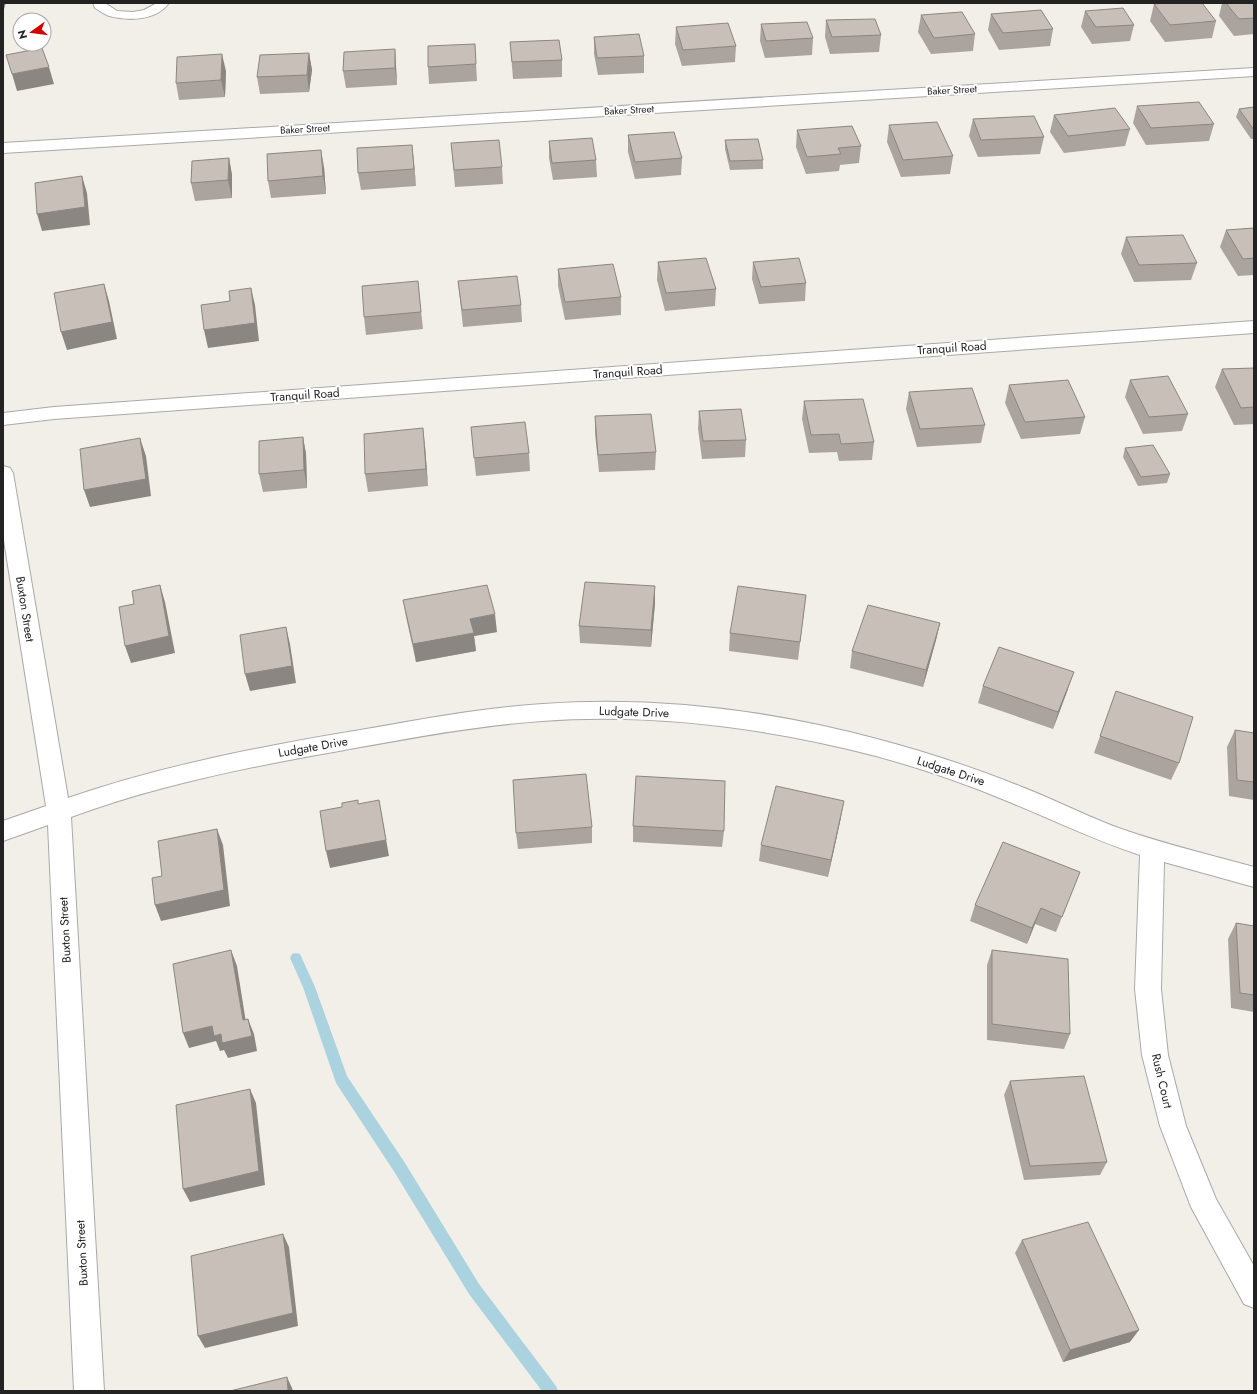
<svg xmlns="http://www.w3.org/2000/svg" width="1257" height="1394" viewBox="0 0 1257 1394" font-family="Jost,sans-serif">
<rect width="100%" height="100%" fill="#f2efe9"/>
<g fill="none" stroke-linecap="round" stroke-linejoin="round">
<path fill="#aad3df" fill-rule="evenodd" d="M 296,953 L 300,954 L 315,987 L 347,1076 L 405,1163 L 479,1284 L 556,1386 L 558,1391 L 542,1391 L 469,1294 L 395,1173 L 336,1083 L 303,987 L 290,958 L 292,954 Z"/>
<g stroke="#a9a9a9" stroke-width="2">
<path id="service" d="M 93,3 L 105,3 L 117,11 L 133,12 L 144,10 L 157,3 L 169,3 C 156,21 129,21 109,16 C 104,14 100,11 95,8 Z"/>
</g>
<g stroke="#a9a9a9" stroke-width="2">
<path id="minor" d="M 1254,68 L 1254,76 L 3,153 L 3,143 Z
M 1254,321 L 1254,333 L 54,419 L 3,425 L 3,413 L 54,407 Z
M 3,466 L 10,468 L 13,473 L 68,798 C 158,767 249,749 342,733 C 409,722 475,708 543,704 C 654,696 769,710 877,739 C 926,752 975,768 1022,787 C 1053,799 1082,814 1113,826 C 1159,843 1207,854 1254,867 L 1254,887 L 1164,862 L 1161,989 L 1168,1055 L 1186,1126 L 1216,1199 L 1254,1266 L 1254,1308 L 1244,1304 L 1191,1207 L 1160,1126 L 1142,1055 L 1135,989 L 1140,855 C 1094,840 1051,819 1007,801 C 964,783 920,768 876,756 C 768,728 653,713 542,721 C 473,726 406,739 339,751 C 248,767 158,785 71,817 L 104,1391 L 74,1391 L 48,825 L 3,841 L 3,821 L 46,806 L 3,534 Z"/>
</g>
<use href="#service" fill="#fff" fill-rule="evenodd"/>
<use href="#minor" fill="#fff" fill-rule="evenodd"/>
</g>
<path fill="#aba49e" d="M 1222,3 L 1254,3 L 1254,34 L 1234,36 L 1219,16 Z
M 1154,4 L 1216,21 L 1212,38 L 1165,42 L 1150,21 Z
M 1085,11 L 1134,25 L 1130,41 L 1092,44 L 1081,27 Z
M 991,14 L 1053,29 L 1050,46 L 999,50 L 988,30 Z
M 921,15 L 975,34 L 973,51 L 931,54 L 918,32 Z
M 826,20 L 881,35 L 879,52 L 830,54 L 825,37 Z
M 761,24 L 813,38 L 812,55 L 765,58 L 760,41 Z
M 676,27 L 736,46 L 735,62 L 682,66 L 675,44 Z
M 594,37 L 644,56 L 644,73 L 598,75 L 594,54 Z
M 510,42 L 562,60 L 562,77 L 513,79 Z
M 475,44 L 477,81 L 429,84 L 428,67 Z
M 395,49 L 396,66 L 397,85 L 346,88 L 343,71 Z
M 309,53 L 312,70 L 309,92 L 260,94 L 257,77 Z
M 226,71 L 225,97 L 179,100 L 176,83 Z
M 1137,106 L 1214,124 L 1209,141 L 1146,145 L 1133,123 Z
M 1254,107 L 1254,139 L 1251,139 L 1236,117 L 1239,109 Z
M 1054,115 L 1130,129 L 1125,146 L 1064,153 L 1050,132 Z
M 973,119 L 1044,137 L 1040,154 L 978,157 L 969,136 Z
M 889,125 L 953,156 L 950,174 L 901,177 L 887,142 Z
M 797,130 L 861,146 L 859,163 L 840,165 L 839,171 L 806,174 L 796,147 Z
M 628,135 L 682,158 L 681,175 L 635,179 L 628,152 Z
M 725,140 L 763,160 L 763,169 L 730,170 L 725,149 Z
M 549,141 L 596,160 L 597,177 L 553,180 L 549,158 Z
M 451,143 L 502,167 L 503,184 L 455,187 Z
M 412,145 L 416,186 L 361,190 L 358,173 Z
M 229,158 L 232,175 L 232,198 L 195,201 L 191,183 Z
M 324,167 L 326,194 L 271,198 L 268,181 Z
M 1254,228 L 1254,275 L 1238,276 L 1220,247 L 1226,230 Z
M 1126,237 L 1197,263 L 1191,280 L 1134,282 L 1121,254 Z
M 658,262 L 716,289 L 715,306 L 665,311 L 657,280 Z
M 753,262 L 806,283 L 805,301 L 759,304 L 752,279 Z
M 558,269 L 621,297 L 621,315 L 565,320 L 558,286 Z
M 418,281 L 423,329 L 366,335 L 364,317 Z
M 458,281 L 521,305 L 522,322 L 463,327 Z
M 1254,368 L 1254,424 L 1234,425 L 1215,387 L 1222,369 Z
M 1130,380 L 1188,414 L 1182,431 L 1143,434 L 1125,397 Z
M 1009,385 L 1085,417 L 1080,434 L 1021,439 L 1005,403 Z
M 909,392 L 985,425 L 981,443 L 917,447 L 906,409 Z
M 804,401 L 874,442 L 872,460 L 839,461 L 837,452 L 809,453 L 802,419 Z
M 699,411 L 746,440 L 745,457 L 702,459 L 698,429 Z
M 595,416 L 656,452 L 655,470 L 599,472 L 595,434 Z
M 471,427 L 529,453 L 530,471 L 476,476 Z
M 303,437 L 306,454 L 307,488 L 263,492 L 259,474 Z
M 425,446 L 428,486 L 368,492 L 365,474 Z
M 1125,448 L 1170,474 L 1167,483 L 1138,486 L 1123,457 Z
M 655,586 L 655,603 L 651,647 L 580,643 L 579,626 Z
M 806,595 L 798,660 L 729,651 L 730,633 Z
M 403,600 L 497,632 L 474,636 L 476,651 L 416,662 L 406,617 Z
M 940,623 L 936,640 L 923,687 L 850,668 L 852,651 Z
M 983,686 L 1068,689 L 1053,729 L 978,703 Z
M 1116,691 L 1179,763 L 1171,780 L 1094,753 Z
M 1235,730 L 1254,733 L 1254,800 L 1229,796 L 1227,747 Z
M 841,817 L 828,877 L 759,861 L 761,845 Z
M 633,826 L 724,831 L 722,847 L 633,842 Z
M 592,827 L 592,843 L 518,849 L 516,833 Z
M 1080,872 L 1056,932 L 1035,924 L 1027,944 L 970,921 L 975,905 Z
M 1236,923 L 1254,926 L 1254,1012 L 1231,1008 L 1228,939 Z
M 992,950 L 1070,1034 L 1064,1049 L 987,1040 L 987,965 Z
M 1010,1081 L 1107,1162 L 1100,1175 L 1024,1180 L 1004,1095 Z
M 1022,1240 L 1130,1342 L 1063,1362 L 1015,1253 Z"/>
<path fill="#8b8681" d="M 3,3 L 6,3 L 4,9 L 3,6 Z
M 395,49 L 396,66 L 397,85 L 395,68 Z
M 309,53 L 312,70 L 309,92 L 307,75 Z
M 222,54 L 226,71 L 225,97 L 221,80 Z
M 49,67 L 54,84 L 17,91 L 12,74 Z
M 412,145 L 414,162 L 416,186 L 414,169 Z
M 321,150 L 324,167 L 326,194 L 323,176 Z
M 229,158 L 232,175 L 232,198 L 228,180 Z
M 82,176 L 87,193 L 90,225 L 42,231 L 37,214 Z
M 104,284 L 109,301 L 117,339 L 67,350 L 61,332 Z
M 251,288 L 255,305 L 259,341 L 208,348 L 204,330 Z
M 423,428 L 425,446 L 428,486 L 426,469 Z
M 303,437 L 306,454 L 307,488 L 304,470 Z
M 140,438 L 146,456 L 151,496 L 90,507 L 84,490 Z
M 160,585 L 165,602 L 175,653 L 131,663 L 125,646 Z
M 655,586 L 655,603 L 651,647 L 651,630 Z
M 495,614 L 497,632 L 474,636 L 476,651 L 416,662 L 413,644 L 470,619 Z
M 940,623 L 936,640 L 923,687 L 926,670 Z
M 286,627 L 290,644 L 296,683 L 250,691 L 245,674 Z
M 1074,672 L 1068,689 L 1053,729 L 1058,712 Z
M 379,800 L 389,856 L 330,868 L 326,851 Z
M 844,801 L 841,817 L 828,877 L 831,860 Z
M 217,829 L 223,845 L 230,906 L 161,921 L 155,905 Z
M 1041,908 L 1035,924 L 1027,944 L 1032,928 Z
M 231,950 L 237,966 L 248,1035 L 243,1020 Z
M 248,1019 L 254,1034 L 257,1051 L 228,1058 L 224,1050 L 220,1051 L 216,1041 L 189,1048 L 183,1033 L 212,1026 Z
M 250,1089 L 256,1103 L 265,1185 L 190,1202 L 183,1189 Z
M 283,1234 L 289,1247 L 298,1326 L 205,1348 L 198,1336 Z
M 1139,1330 L 1130,1342 L 1063,1362 L 1070,1350 Z
M 287,1377 L 292,1388 L 293,1391 L 288,1391 Z"/>
<path fill="#c7bfb8" stroke="#8b8681" d="M 1166,3 L 1202,3 L 1216,21 L 1170,25 L 1154,4 Z
M 1226,3 L 1254,3 L 1254,18 L 1239,19 Z
M 1123,8 L 1134,25 L 1096,27 L 1085,11 Z
M 1041,10 L 1053,29 L 1003,33 L 991,14 Z
M 962,12 L 975,34 L 934,38 L 921,15 Z
M 875,19 L 881,35 L 832,37 L 826,20 Z
M 807,22 L 813,38 L 766,41 L 761,24 Z
M 728,23 L 736,46 L 683,50 L 676,27 Z
M 639,34 L 644,56 L 597,58 L 594,37 Z
M 559,40 L 562,60 L 512,62 L 510,42 Z
M 475,44 L 476,64 L 428,67 L 428,46 Z
M 42,48 L 49,67 L 12,74 L 6,55 Z
M 395,49 L 395,68 L 343,71 L 344,52 Z
M 309,53 L 307,75 L 257,77 L 260,55 Z
M 222,54 L 221,80 L 176,83 L 177,57 Z
M 1199,102 L 1214,124 L 1151,128 L 1137,106 Z
M 1254,107 L 1254,130 L 1239,109 Z
M 1115,108 L 1130,129 L 1068,136 L 1054,115 Z
M 1034,116 L 1044,137 L 981,140 L 973,119 Z
M 937,122 L 953,156 L 903,160 L 889,125 Z
M 852,126 L 861,146 L 838,148 L 841,154 L 807,157 L 797,130 Z
M 674,132 L 682,158 L 635,162 L 628,135 Z
M 592,138 L 596,160 L 552,163 L 549,141 Z
M 758,139 L 763,160 L 730,161 L 725,140 Z
M 499,140 L 502,167 L 454,170 L 451,143 Z
M 412,145 L 414,169 L 358,173 L 357,148 Z
M 321,150 L 323,176 L 268,181 L 267,154 Z
M 229,158 L 228,180 L 191,183 L 192,161 Z
M 82,176 L 85,207 L 37,214 L 35,183 Z
M 1254,228 L 1254,258 L 1243,259 L 1226,230 Z
M 1183,235 L 1197,263 L 1139,265 L 1126,237 Z
M 706,258 L 716,289 L 666,293 L 658,262 Z
M 799,258 L 806,283 L 761,287 L 753,262 Z
M 613,264 L 621,297 L 565,302 L 558,269 Z
M 517,276 L 521,305 L 462,310 L 458,281 Z
M 418,281 L 421,312 L 364,317 L 362,286 Z
M 104,284 L 112,322 L 61,332 L 54,293 Z
M 251,288 L 255,323 L 204,330 L 201,305 L 230,301 L 229,291 Z
M 1254,368 L 1254,407 L 1241,408 L 1222,369 Z
M 1168,376 L 1188,414 L 1149,417 L 1130,380 Z
M 1068,380 L 1085,417 L 1025,422 L 1009,385 Z
M 972,388 L 985,425 L 920,429 L 909,392 Z
M 863,399 L 874,442 L 841,444 L 839,434 L 811,435 L 804,401 Z
M 741,409 L 746,440 L 703,441 L 699,411 Z
M 651,414 L 656,452 L 598,455 L 595,416 Z
M 525,422 L 529,453 L 474,458 L 471,427 Z
M 423,428 L 426,469 L 365,474 L 364,434 Z
M 303,437 L 304,470 L 259,474 L 259,441 Z
M 140,438 L 146,479 L 84,490 L 80,449 Z
M 1153,445 L 1170,474 L 1141,477 L 1125,448 Z
M 585,582 L 655,586 L 651,630 L 579,626 Z
M 160,585 L 169,636 L 125,646 L 119,607 L 134,604 L 132,591 Z
M 487,585 L 495,614 L 470,619 L 474,633 L 413,644 L 403,600 Z
M 738,586 L 806,595 L 800,642 L 730,633 Z
M 868,605 L 940,623 L 926,670 L 852,651 Z
M 286,627 L 292,666 L 245,674 L 240,635 Z
M 999,647 L 1074,672 L 1058,712 L 983,686 Z
M 1116,691 L 1193,717 L 1179,763 L 1100,736 Z
M 1235,730 L 1254,733 L 1254,782 L 1237,780 Z
M 586,774 L 592,827 L 516,833 L 513,780 Z
M 636,776 L 725,781 L 724,831 L 633,826 Z
M 776,786 L 844,801 L 831,860 L 761,845 Z
M 358,800 L 358,804 L 379,800 L 386,840 L 326,851 L 320,811 L 342,807 L 342,803 Z
M 217,829 L 224,890 L 155,905 L 152,878 L 162,876 L 158,841 Z
M 1003,842 L 1080,872 L 1062,917 L 1041,908 L 1032,928 L 975,905 Z
M 1236,923 L 1254,926 L 1254,995 L 1240,993 Z
M 231,950 L 243,1020 L 248,1019 L 252,1036 L 222,1043 L 221,1034 L 214,1036 L 212,1026 L 183,1033 L 173,964 Z
M 992,950 L 1068,959 L 1070,1034 L 992,1024 Z
M 1084,1076 L 1107,1162 L 1030,1166 L 1010,1081 Z
M 250,1089 L 259,1171 L 183,1189 L 176,1105 Z
M 1088,1222 L 1139,1330 L 1070,1350 L 1022,1240 Z
M 283,1234 L 293,1313 L 198,1336 L 191,1256 Z
M 287,1377 L 288,1391 L 230,1391 Z"/>
<g text-anchor="middle" dominant-baseline="central" stroke-width="4" stroke-linejoin="round" paint-order="stroke">
<g font-size="10" fill="#222" stroke="#fff">
<text transform="translate(952 90) rotate(-3)">Baker Street</text>
<text transform="translate(629 110) rotate(-3)">Baker Street</text>
<text transform="translate(305 129) rotate(-3)">Baker Street</text>
</g>
<g font-size="12" fill="#222" stroke="#fff">
<text transform="translate(952 348) rotate(-4)">Tranquil Road</text>
<text transform="translate(628 372) rotate(-4)">Tranquil Road</text>
<text transform="translate(305 395) rotate(-4)">Tranquil Road</text>
<text transform="translate(25 609) rotate(81)">Buxton Street</text>
<text transform="translate(634 712) rotate(2)">Ludgate Drive</text>
<text transform="translate(313 747) rotate(-10)">Ludgate Drive</text>
<text transform="translate(951 771) rotate(18)">Ludgate Drive</text>
<text transform="translate(65 930) rotate(-93)">Buxton Street</text>
<text transform="translate(1162 1081) rotate(77)">Rush Court</text>
<text transform="translate(82 1253) rotate(-93)">Buxton Street</text>
</g>
</g>
<rect width="1257" height="1394" fill="none" stroke="#222222" stroke-width="8"/>
<g transform="translate(32 32) rotate(256)"><circle r="19" fill="#ffffff" stroke="#a7a7a7"/>
<path d="M0-3L7 15L0 10L-7 15Z" fill="#d40000"/>
<text y="-6" font-size="11" font-weight="bold" text-anchor="middle" fill="#222222">N</text>
</g>
</svg>
